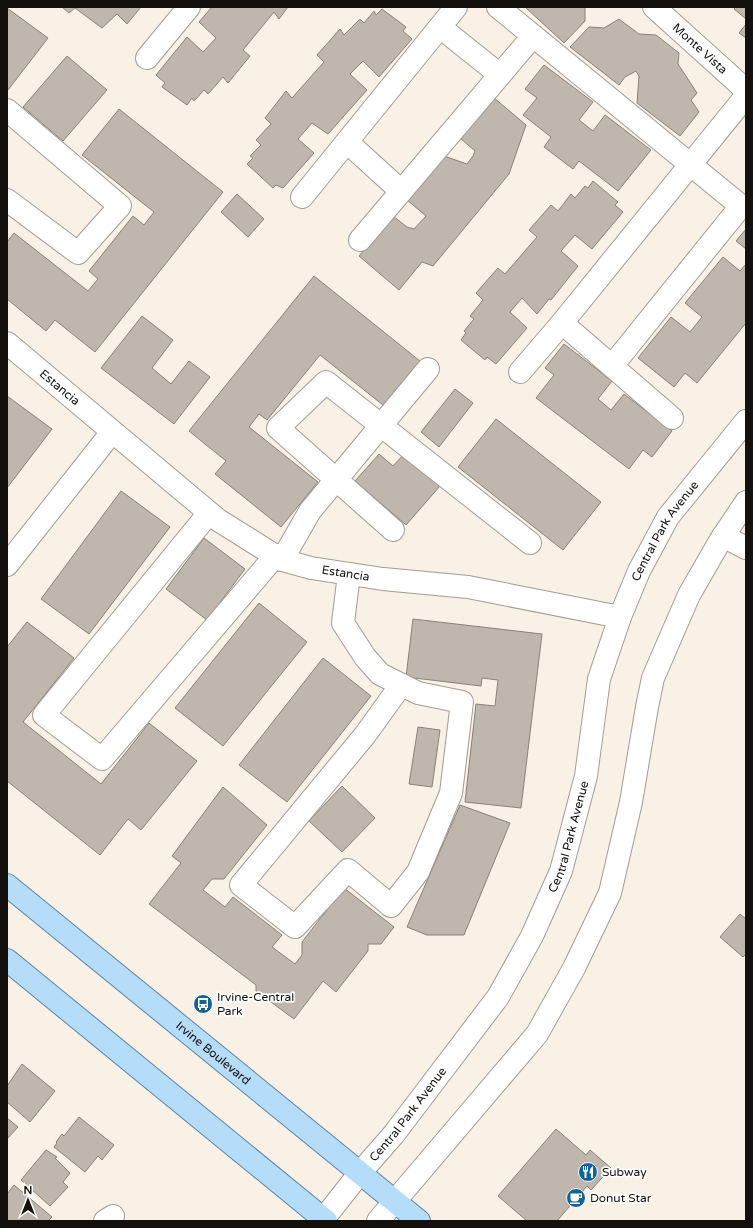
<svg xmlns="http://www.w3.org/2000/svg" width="753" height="1228" viewBox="0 0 753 1228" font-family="'Varela Round',sans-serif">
<rect width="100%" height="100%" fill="#f9f0e6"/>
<path fill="#bfb7ad" stroke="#898279" d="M 62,7 L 141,7 L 127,24 L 117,14 L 102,28 L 75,8 L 69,13 Z
M 212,7 L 288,7 L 279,19 L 274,12 L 243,50 L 250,56 L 228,83 L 223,77 L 208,94 L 204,90 L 194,101 L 192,98 L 187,105 L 162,87 L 165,83 L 156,75 L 187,37 L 203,52 L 216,38 L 199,22 Z
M 525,7 L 585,7 L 585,21 L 564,43 Z
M 736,7 L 746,7 L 746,19 L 734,9 Z
M 7,8 L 48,38 L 8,90 L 7,89 Z
M 382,9 L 406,27 L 403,31 L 412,39 L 379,77 L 363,61 L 350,74 L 367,90 L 328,134 L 312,123 L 298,139 L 314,153 L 283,188 L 276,185 L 273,188 L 247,164 L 253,158 L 250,156 L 261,145 L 256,140 L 271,124 L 265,118 L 286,91 L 292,98 L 324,62 L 317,55 L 340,29 L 344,35 L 360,19 L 364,23 L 374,11 L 376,15 Z
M 619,19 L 639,34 L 656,35 L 679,53 L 678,64 L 697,93 L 691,100 L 699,112 L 680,136 L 637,103 L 639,76 L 636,71 L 625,77 L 619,85 L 570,47 L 589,27 L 604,28 Z
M 746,24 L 746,38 L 739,33 Z
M 67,56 L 107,90 L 63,141 L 23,107 Z
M 544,65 L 593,102 L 579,120 L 593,131 L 605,115 L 651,150 L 618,191 L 579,161 L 573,169 L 544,147 L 551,137 L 523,115 L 537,98 L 525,89 Z
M 493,97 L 526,125 L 509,174 L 433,266 L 422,262 L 399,290 L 359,256 L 393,216 L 407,227 L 414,229 L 426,216 L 407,200 L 444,156 L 467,164 L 473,156 L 475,151 L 459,137 Z
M 119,109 L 223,192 L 95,352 L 55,320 L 46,331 L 7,299 L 7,242 L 14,233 L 88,291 L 98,279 L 89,271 L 133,216 L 144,225 L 154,212 L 82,155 Z
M 593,181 L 618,202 L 615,205 L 623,212 L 592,249 L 575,235 L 561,251 L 578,266 L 551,300 L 549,299 L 537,314 L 522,298 L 510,312 L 527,328 L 496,364 L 487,357 L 485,360 L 461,340 L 466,333 L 464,331 L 474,319 L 470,316 L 483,300 L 476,293 L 498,268 L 505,274 L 537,237 L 529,230 L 551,205 L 558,211 L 571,194 L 575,198 L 585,186 L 588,188 Z
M 237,194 L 264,219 L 248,237 L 221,212 Z
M 746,229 L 746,249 L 736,241 Z
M 723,257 L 740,271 L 746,264 L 746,323 L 697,383 L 685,373 L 674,387 L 638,358 L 671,317 L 690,332 L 702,317 L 685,303 Z
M 314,276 L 420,361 L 383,405 L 320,355 L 267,420 L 259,414 L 249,427 L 318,482 L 281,527 L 215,474 L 226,461 L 189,431 Z
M 142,316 L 173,340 L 152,368 L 171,384 L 189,361 L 210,377 L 174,424 L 101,368 Z
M 564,344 L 612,381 L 598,399 L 611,410 L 624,394 L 672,431 L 652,457 L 643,450 L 629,469 L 536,398 L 554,375 L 545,368 Z
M 455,389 L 473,403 L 439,447 L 421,432 Z
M 7,396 L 52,429 L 7,488 Z
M 496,419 L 601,502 L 563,550 L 458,467 Z
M 379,454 L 393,466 L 404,454 L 440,486 L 406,525 L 355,481 Z
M 121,491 L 170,527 L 89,634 L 41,599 Z
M 204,538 L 245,569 L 207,620 L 166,589 Z
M 259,603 L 307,642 L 223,746 L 175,708 Z
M 413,619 L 542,634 L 521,808 L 465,802 L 476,704 L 495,706 L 498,680 L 482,678 L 481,686 L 406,677 Z
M 27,622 L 74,658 L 23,722 L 101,784 L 149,723 L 197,761 L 141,830 L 128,819 L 100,855 L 7,781 L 7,647 Z
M 323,658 L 371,696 L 287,802 L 239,765 Z
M 418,727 L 440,730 L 432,787 L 409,784 Z
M 342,786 L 375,818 L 342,852 L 309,821 Z
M 223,787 L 267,825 L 224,879 L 212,879 L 203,890 L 225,907 L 233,897 L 282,935 L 272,947 L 295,964 L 302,955 L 302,942 L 344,888 L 394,927 L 381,944 L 368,944 L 368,951 L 336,992 L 323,981 L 294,1019 L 256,991 L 256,985 L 149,904 L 181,863 L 172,856 Z
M 460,805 L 510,823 L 464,935 L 427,935 L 407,927 Z
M 740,914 L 746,919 L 746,954 L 743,957 L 720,937 Z
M 22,1064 L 55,1091 L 30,1122 L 7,1102 L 7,1086 Z
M 79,1117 L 114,1145 L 102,1160 L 98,1156 L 85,1172 L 54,1147 L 57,1143 L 56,1142 L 62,1134 L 64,1136 Z
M 7,1118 L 18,1127 L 7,1139 Z
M 556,1129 L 586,1155 L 590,1150 L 611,1168 L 591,1190 L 587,1186 L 557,1221 L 527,1221 L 498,1196 Z
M 46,1150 L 57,1157 L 55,1158 L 70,1173 L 63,1182 L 68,1187 L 50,1206 L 21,1180 Z
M 14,1185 L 52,1217 L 48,1221 L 7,1221 L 7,1194 Z"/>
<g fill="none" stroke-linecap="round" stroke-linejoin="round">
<g stroke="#a49c93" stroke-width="24">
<g id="minor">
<path d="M 498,7 L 741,206 L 612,366"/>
<path id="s1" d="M 654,7 L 746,90"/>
<path d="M 440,27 L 500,75"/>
<path d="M 147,58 L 189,7"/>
<path d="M 7,110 L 120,206 L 78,253 L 7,200"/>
<path d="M 347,142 L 401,191"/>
<path d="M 302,197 L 456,7"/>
<path d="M 360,240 L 533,36"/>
<path d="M 562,323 L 672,418"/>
<path id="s2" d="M 7,343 L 218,520 L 282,560 L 311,568 L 383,579 L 468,587 L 620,617"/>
<path d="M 520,372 L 562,323 L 746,96"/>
<path d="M 209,513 L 44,715 L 102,759 L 276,555"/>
<path d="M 393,530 L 278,428 L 326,382 L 530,543"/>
<path d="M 723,536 L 746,548"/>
<path d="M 282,560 L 310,511 L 428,369"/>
<path d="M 7,565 L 112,432"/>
<path d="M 349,574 L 343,623 L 365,657 L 380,674 L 418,693 L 462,702 L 451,793 L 418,872 L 391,906 L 348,870 L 295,927 L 241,885 L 365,735 L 401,685"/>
<path d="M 105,1221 L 113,1216"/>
<path id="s3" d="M 322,1221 L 359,1174 L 394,1134 L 498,997 L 532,936 L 561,871 L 586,776 L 599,679 L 620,617 L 639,571 L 668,517 L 746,421"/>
<path d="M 378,1221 L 537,1034 L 574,968 L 610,893 L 631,802 L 647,707 L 653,678 L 689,595 L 720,541 L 746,502"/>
</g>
</g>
<g stroke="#5c85a4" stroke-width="24">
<g id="major">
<path id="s4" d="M 7,885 L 419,1221"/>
<path d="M 7,960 L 326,1221"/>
</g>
</g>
<use href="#minor" stroke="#fff" stroke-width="22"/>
<use href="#major" stroke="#b5dcf9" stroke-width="22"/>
</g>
<defs>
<g id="bus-disc" transform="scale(1)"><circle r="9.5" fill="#116395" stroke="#fff"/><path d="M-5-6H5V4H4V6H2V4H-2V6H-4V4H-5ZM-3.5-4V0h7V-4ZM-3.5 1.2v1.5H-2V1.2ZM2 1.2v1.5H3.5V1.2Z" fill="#fff"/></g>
<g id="restaurant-disc" transform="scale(1)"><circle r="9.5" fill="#116395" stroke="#fff"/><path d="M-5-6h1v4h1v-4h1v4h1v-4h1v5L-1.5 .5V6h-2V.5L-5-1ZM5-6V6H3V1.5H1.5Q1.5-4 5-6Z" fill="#fff"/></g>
<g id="cafe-disc" transform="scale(1)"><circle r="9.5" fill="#116395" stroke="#fff"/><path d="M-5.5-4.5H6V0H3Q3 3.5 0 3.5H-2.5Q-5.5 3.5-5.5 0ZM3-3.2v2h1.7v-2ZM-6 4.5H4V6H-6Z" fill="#fff"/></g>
</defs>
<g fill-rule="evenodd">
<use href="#bus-disc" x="203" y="1004"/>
<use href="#restaurant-disc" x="588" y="1172"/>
<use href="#cafe-disc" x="576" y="1198"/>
</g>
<g text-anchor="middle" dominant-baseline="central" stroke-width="3.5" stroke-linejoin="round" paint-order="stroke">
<g font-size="12" fill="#13100d" stroke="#fff">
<text stroke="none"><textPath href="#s1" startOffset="62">Monte Vista</textPath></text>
<text stroke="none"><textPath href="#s2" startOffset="69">Estancia</textPath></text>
<text stroke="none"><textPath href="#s3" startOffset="785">Central Park Avenue</textPath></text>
<text stroke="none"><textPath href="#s2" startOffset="416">Estancia</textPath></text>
<text stroke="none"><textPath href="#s3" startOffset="461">Central Park Avenue</textPath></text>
<text stroke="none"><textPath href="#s4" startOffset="266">Irvine Boulevard</textPath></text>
<text stroke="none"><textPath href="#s3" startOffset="137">Central Park Avenue</textPath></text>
</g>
<g font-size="12" fill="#13100d" stroke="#fff" text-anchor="start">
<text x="217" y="997">Irvine-Central<tspan x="217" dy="14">Park</tspan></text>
<text x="602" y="1172">Subway</text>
<text x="590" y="1198">Donut Star</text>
</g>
</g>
<rect width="753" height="1228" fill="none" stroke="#13100d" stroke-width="16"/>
<g transform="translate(28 1200)" stroke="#ffffff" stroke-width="3" paint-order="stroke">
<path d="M0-3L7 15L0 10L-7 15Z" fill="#13100d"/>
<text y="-6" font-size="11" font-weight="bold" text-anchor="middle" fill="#13100d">N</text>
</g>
</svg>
